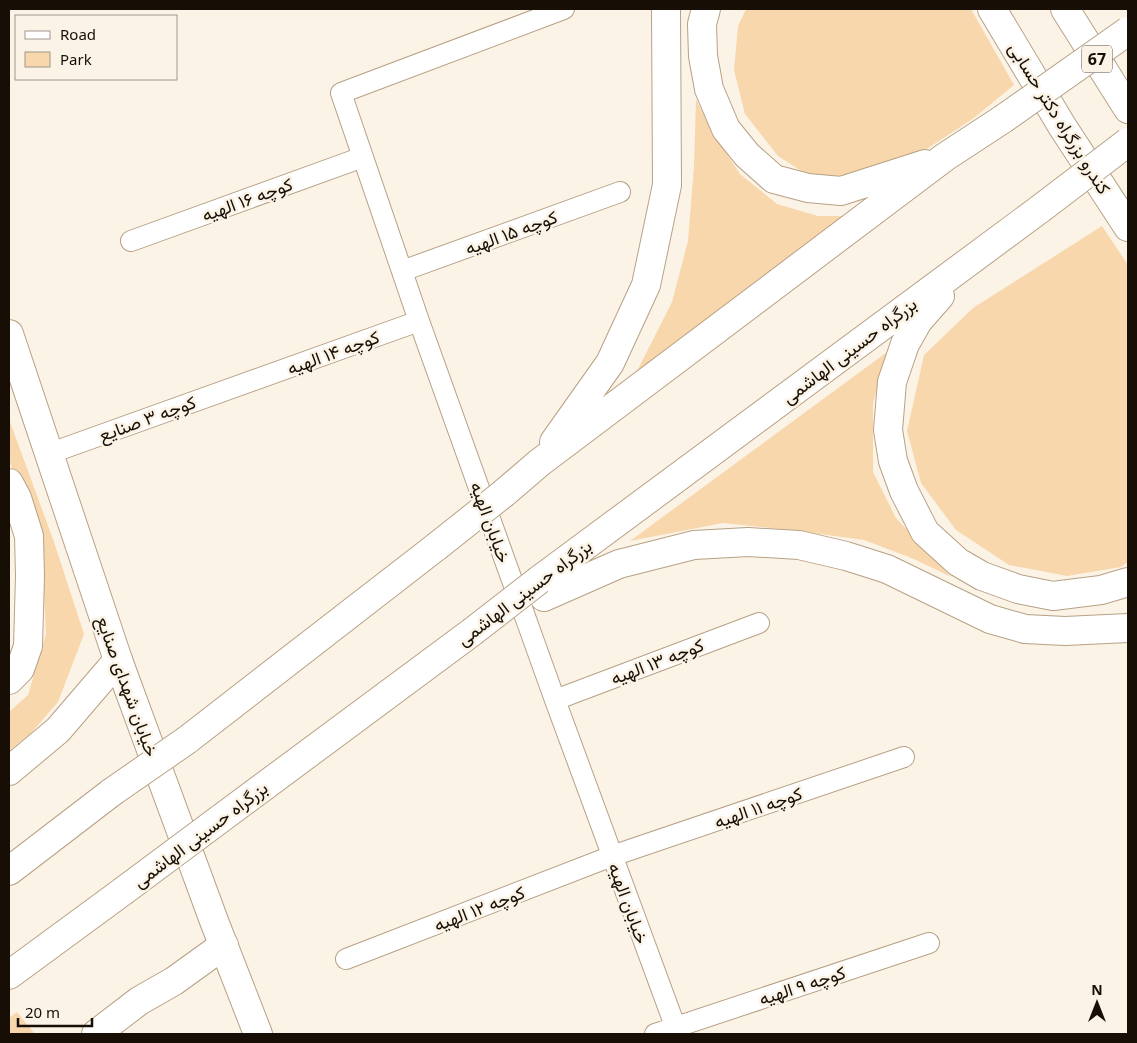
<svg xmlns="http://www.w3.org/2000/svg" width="1137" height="1043" viewBox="0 0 1137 1043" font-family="'Noto Sans',Vazirmatn,sans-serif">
<rect width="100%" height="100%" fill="#fcf3e7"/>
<path fill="#f8d7ad" d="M 746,9 L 971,9 L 1014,85 L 974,118 L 916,156 L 860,175 L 828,177 L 803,172 L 778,156 L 745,114 L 734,70 L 738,26 Z
M 696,99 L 711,130 L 740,174 L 777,204 L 818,216 L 849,216 L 630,385 L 672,302 L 688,241 L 694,166 Z
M 1102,226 L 1128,265 L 1128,562 L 1121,567 L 1067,576 L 1009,565 L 956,530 L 921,483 L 907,431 L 924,355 L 973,308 Z
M 887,352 L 873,403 L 873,472 L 896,518 L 951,577 L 914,559 L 864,540 L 791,530 L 723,523 L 630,541 Z
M 9,419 L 54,542 L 84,634 L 58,702 L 32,732 L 9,751 L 9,712 L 28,695 L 46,634 L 42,547 L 9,460 Z
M 17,1012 L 35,1034 L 9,1034 L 9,1018 Z"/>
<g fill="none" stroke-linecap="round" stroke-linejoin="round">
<g stroke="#b7a184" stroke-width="22">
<path id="street" d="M 564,9 L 341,93 L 419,321 L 555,700 L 678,1034
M 131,241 L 363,157
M 402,271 L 620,192
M 48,454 L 419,321
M 555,700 L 759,623
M 346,959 L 612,856 L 904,757
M 655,1034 L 929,943"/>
</g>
<g stroke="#b7a184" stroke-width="30">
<path id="secondary" d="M 992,9 L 1062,126 L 1128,227
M 9,334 L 118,660 L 214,921 L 258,1034
M 9,483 L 17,498 L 29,536 L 30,576 L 28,646 L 20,669 L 9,680"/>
</g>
<g stroke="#b7a184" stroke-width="30">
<path id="highway" d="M 706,9 L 702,24 L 703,56 L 709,89 L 726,129 L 747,155 L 774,179 L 808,188 L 841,191 L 925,164
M 1065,9 L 1128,109
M 940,296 L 918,321 L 905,344 L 892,382 L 888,430 L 893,461 L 904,491 L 925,532 L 958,562 L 982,576 L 1018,589 L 1053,596 L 1101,590 L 1128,582
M 554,442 L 610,363 L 646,285 L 667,185 L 666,9
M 504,493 L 539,463 L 945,157 L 1003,119
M 539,580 L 1040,209
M 544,597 L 619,564 L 694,545 L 748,542 L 799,545 L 846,556 L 887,569 L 990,619 L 1025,629 L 1065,631 L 1128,628
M 187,740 L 436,547
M 9,771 L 58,730 L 118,660
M 220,819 L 472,632
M 9,871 L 112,792
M 9,975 L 122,892
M 96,1034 L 139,1001 L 174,981 L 224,945"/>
</g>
<use href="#street" stroke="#fff" stroke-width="20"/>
<use href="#secondary" stroke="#fff" stroke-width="28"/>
<use href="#highway" stroke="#fff" stroke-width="28"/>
<g stroke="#b7a184" stroke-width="30" stroke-linecap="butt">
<path id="highway-bridge" d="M 1003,119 L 1128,31
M 1040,209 L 1128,142
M 436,547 L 504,493
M 472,632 L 539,580
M 112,792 L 187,740
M 122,892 L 220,819"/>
</g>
<use href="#highway-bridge" stroke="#fff" stroke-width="28"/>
</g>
<g text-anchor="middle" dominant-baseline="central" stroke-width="5" stroke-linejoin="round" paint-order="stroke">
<rect fill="#fcf3e7" stroke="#5c5349" stroke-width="1" x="1082" y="45.5" width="30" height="27" rx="4"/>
<g font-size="16" font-weight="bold" fill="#170f05">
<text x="1097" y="59">67</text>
</g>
<g font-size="18" fill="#170f05" stroke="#fcf3e7">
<text transform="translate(1060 118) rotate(58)">کندرو بزرگراه دکتر حسابی</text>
<text transform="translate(247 199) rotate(-20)">کوچه ۱۶ الهیه</text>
<text transform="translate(511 232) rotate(-20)">کوچه ۱۵ الهیه</text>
<text transform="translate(849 350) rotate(-37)">بزرگراه حسینی الهاشمی</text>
<text transform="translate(333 352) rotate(-20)">کوچه ۱۴ الهیه</text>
<text transform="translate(147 418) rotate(-20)">کوچه ۳ صنایع</text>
<text transform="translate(491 522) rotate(70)">خیابان الهیه</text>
<text transform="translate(524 592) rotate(-37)">بزرگراه حسینی الهاشمی</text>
<text transform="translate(657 661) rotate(-21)">کوچه ۱۳ الهیه</text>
<text transform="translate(128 686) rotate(70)">خیابان شهدای صنایع</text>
<text transform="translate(758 807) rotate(-19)">کوچه ۱۱ الهیه</text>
<text transform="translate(200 834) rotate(-37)">بزرگراه حسینی الهاشمی</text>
<text transform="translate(629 903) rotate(70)">خیابان الهیه</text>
<text transform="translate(479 908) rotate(-21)">کوچه ۱۲ الهیه</text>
<text transform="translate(802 985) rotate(-18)">کوچه ۹ الهیه</text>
</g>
</g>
<rect width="1137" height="1043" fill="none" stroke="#170f05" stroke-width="20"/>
<rect x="15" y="15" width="162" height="65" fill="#fcf3e7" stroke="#a0988d"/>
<rect x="25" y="31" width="25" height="8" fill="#ffffff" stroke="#a0988d"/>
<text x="60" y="40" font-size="15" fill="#170f05">Road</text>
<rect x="25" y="52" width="25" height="15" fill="#f8d7ad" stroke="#a0988d"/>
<text x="60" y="65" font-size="15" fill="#170f05">Park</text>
<g transform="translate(1097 1003)" stroke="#fcf3e7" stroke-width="4" paint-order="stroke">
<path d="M0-4L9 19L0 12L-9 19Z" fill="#170f05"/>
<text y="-8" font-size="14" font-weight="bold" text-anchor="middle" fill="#170f05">N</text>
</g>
<path d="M18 1018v8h74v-8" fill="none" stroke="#170f05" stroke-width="2.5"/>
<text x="25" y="1018" font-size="15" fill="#170f05" stroke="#fcf3e7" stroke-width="4" paint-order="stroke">20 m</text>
</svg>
